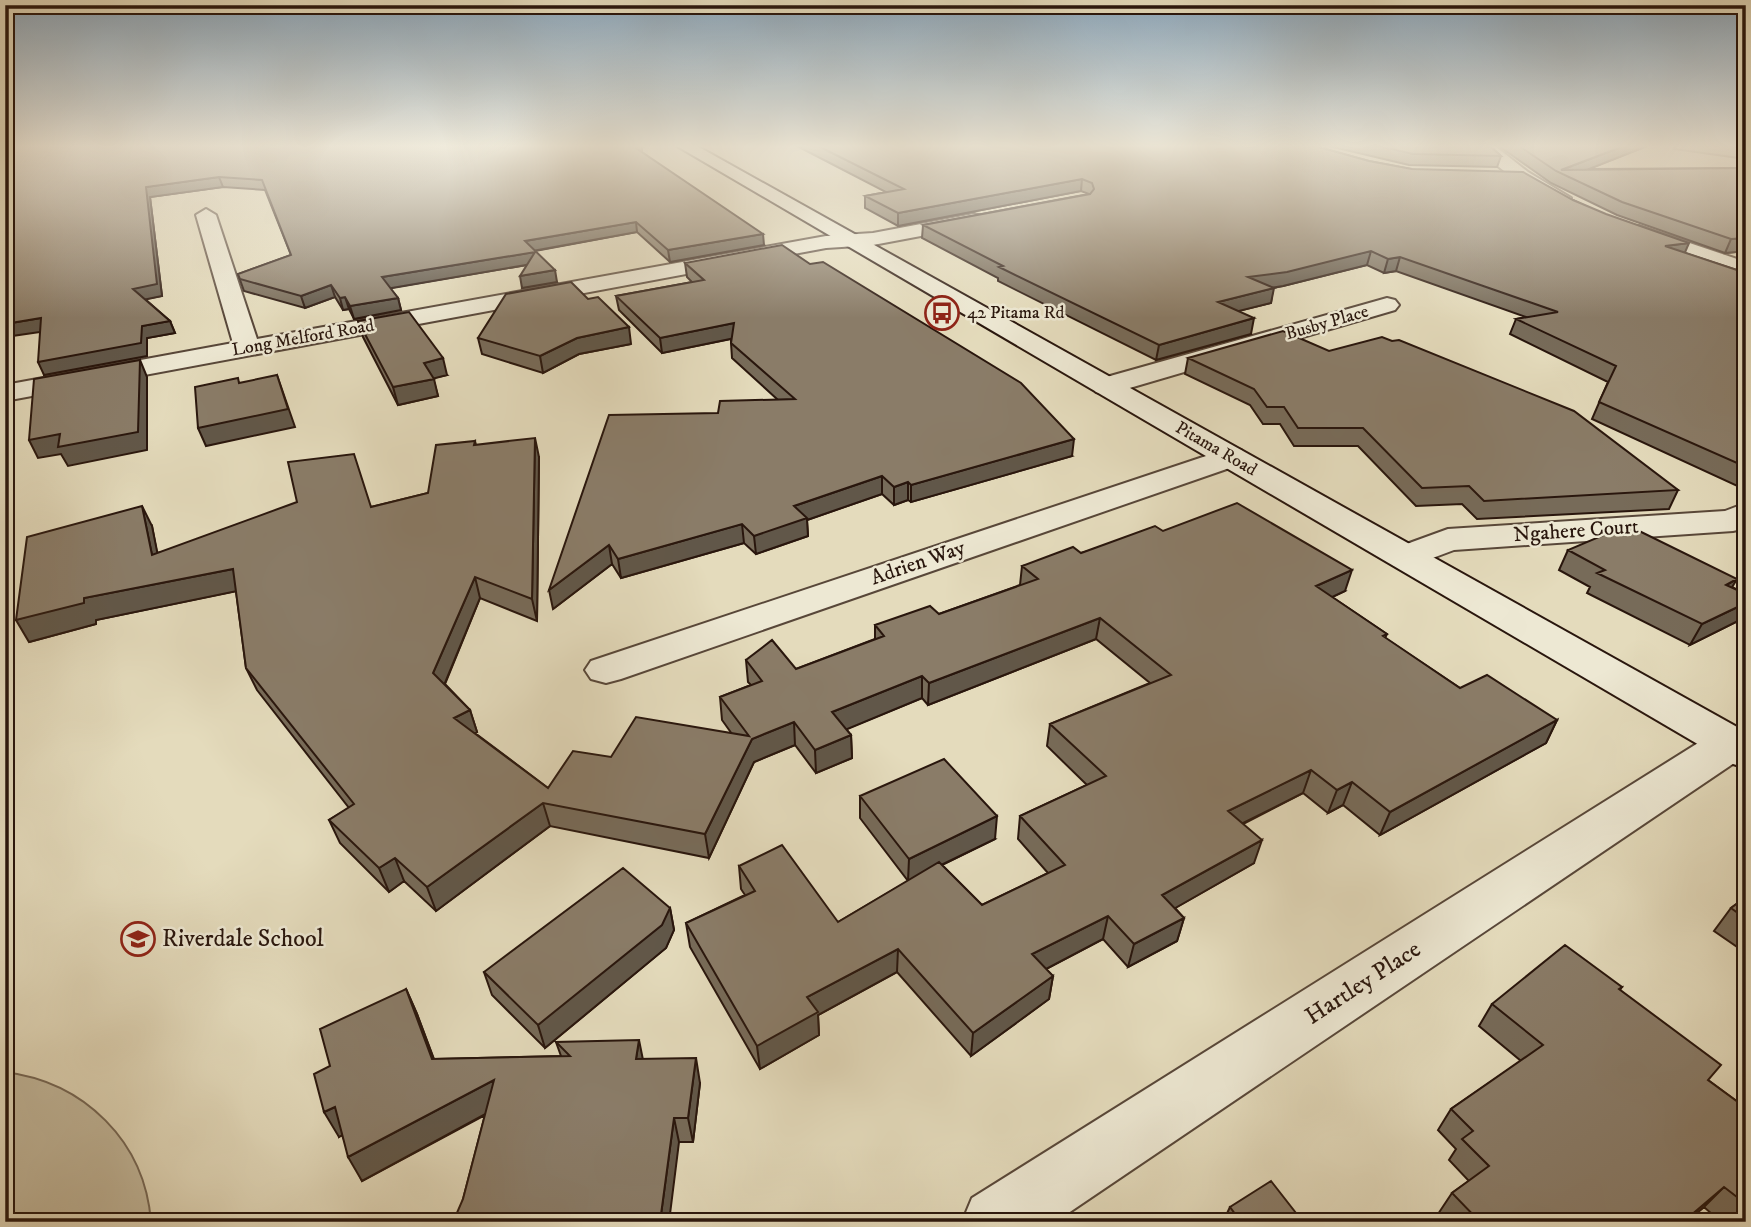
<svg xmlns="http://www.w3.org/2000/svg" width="1751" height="1227" viewBox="0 0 1751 1227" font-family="'IM FELL DW Pica',serif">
<rect width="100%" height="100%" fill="#e4dbbc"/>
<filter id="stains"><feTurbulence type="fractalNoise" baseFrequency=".00286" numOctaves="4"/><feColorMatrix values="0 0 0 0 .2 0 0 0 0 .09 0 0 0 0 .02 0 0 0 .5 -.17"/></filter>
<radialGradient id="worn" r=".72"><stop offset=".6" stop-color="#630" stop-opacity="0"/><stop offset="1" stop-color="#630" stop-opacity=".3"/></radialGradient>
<path fill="#c4ba9e" stroke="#766856" stroke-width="2" d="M 1675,146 L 1746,146 L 1746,159 L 1674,149 Z
M 5,1072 C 84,1082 145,1141 151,1222 L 5,1222 Z"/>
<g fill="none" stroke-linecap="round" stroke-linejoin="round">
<g stroke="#584739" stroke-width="4">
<path id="street" d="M 1477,146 L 1495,146 L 1528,172 L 1571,198 L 1569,202 C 1547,207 1490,163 1477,146 Z
M 206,209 L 216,215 L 257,339 L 826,236 L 873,233 L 974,214 L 981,216 L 984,220 L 981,224 L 974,226 L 873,245 L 826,248 L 5,401 L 5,385 L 233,343 L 196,215 Z
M 1639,226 L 1746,262 L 1746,277 L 1632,236 L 1629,232 L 1632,228 Z
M 1387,298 L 1395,300 L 1399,305 L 1395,310 L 1116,392 L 1106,394 L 1096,392 L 1092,386 L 1096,380 Z
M 1230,448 L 1241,450 L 1246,457 L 1241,464 L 621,679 L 606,683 L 591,679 L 585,670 L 591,661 Z
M 1746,503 L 1746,528 L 1733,531 L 1454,550 L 1406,568 L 1393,565 L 1388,557 L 1393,549 L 1448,529 L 1725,511 Z
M 1730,728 L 1746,733 L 1746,755 L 1055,1222 L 962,1222 L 972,1198 L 1714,733 Z"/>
</g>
<g stroke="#29160d" stroke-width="4">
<path id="secondary" d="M 677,146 L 697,146 L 1746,732 L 1746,768 L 1730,763 Z"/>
</g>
<use href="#street" fill="#ede8d3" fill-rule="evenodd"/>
<use href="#secondary" fill="#ede8d3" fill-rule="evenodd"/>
</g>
<path fill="#776b59" stroke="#29160d" stroke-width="2" d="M 5,146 L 642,147 L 642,152 L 764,245 L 670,262 L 637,232 L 535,251 L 557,282 L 522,288 L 527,265 L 390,288 L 398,298 L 401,310 L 354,319 L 349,309 L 343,310 L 335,297 L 305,308 L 244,291 L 238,274 L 291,255 L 265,190 L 223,187 L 150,197 L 162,296 L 145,299 L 170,321 L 175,333 L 147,338 L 147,356 L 44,375 L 40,332 Z
M 797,146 L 1315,146 L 1369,161 L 1573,200 L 1685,253 L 1746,273 L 1746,490 L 1592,419 L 1608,382 L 1510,334 L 1516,319 L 1526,317 L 1396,271 L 1384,273 L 1367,265 L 1283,286 L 1273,288 L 1271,303 L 1238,311 L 1251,334 L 1156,360 L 998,281 L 998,278 L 922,238 L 923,225 L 1089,194 L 1081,191 L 898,226 L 865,208 L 865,196 L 886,192 Z
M 1329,146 L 1490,146 L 1501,156 L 1497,167 L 1409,165 Z
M 1499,146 L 1647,146 L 1588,169 L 1746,168 L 1746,251 L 1725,253 L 1617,215 L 1551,183 Z
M 685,263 L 1072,456 L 911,502 L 908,500 L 894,505 L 882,494 L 807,520 L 808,536 L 756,554 L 744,543 L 621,578 L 612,564 L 553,609 L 718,413 L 778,400 L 732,358 L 731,343 L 731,339 L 662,353 L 619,310 L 616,296 L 692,282 L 687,277 Z
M 358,321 L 447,375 L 433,378 L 438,396 L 398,405 L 363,337 Z
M 478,338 L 631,344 L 579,354 L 543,373 L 482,354 Z
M 1329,351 L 1678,490 L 1669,509 L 1477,519 L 1462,504 L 1416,506 L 1358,446 L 1294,446 L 1280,424 L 1263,424 L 1250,405 L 1185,374 L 1188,358 Z
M 475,441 L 476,445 L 539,457 L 537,621 L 480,598 L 445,684 L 470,710 L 477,732 L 475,733 L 548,788 L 611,757 L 732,734 L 722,720 L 720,697 L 751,685 L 748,682 L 746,660 L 796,669 L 875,639 L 875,625 L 939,614 L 1020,585 L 1022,566 L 1081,553 L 1163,531 L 1345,591 L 1332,597 L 1387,634 L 1385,638 L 1460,688 L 1557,720 L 1546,743 L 1380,835 L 1343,805 L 1328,813 L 1303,793 L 1243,824 L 1254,863 L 1175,908 L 1184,918 L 1177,941 L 1128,967 L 1103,939 L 1046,969 L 1053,976 L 1049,999 L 971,1056 L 897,972 L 818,1015 L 819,1035 L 760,1069 L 690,947 L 686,923 L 745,895 L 741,889 L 739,866 L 838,922 L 908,881 L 860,818 L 860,796 L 995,839 L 942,865 L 982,905 L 1048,873 L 1018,839 L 1020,816 L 1087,785 L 1047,746 L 1050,724 L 1150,683 L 1096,639 L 928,705 L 922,698 L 846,729 L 851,735 L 852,758 L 816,773 L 795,745 L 754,762 L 709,858 L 550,826 L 436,911 L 404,881 L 389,892 L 340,843 L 329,820 L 349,808 L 257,690 L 246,668 L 236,591 L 96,620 L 96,624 L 29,642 L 152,526 L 157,553 L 371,507 L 428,493 Z
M 1568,550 L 1732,587 L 1746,594 L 1746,613 L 1742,619 L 1690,645 L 1587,593 L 1590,587 L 1559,570 Z
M 1746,897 L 1746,953 L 1714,931 L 1731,908 Z
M 670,908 L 674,930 L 666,948 L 545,1048 L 492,995 L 484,972 Z
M 1622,987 L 1620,990 L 1708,1080 L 1746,1108 L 1746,1222 L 1721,1222 L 1704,1207 L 1686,1222 L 1446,1222 L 1438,1214 L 1452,1193 L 1469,1181 L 1449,1160 L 1456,1149 L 1438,1130 L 1451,1109 L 1521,1061 L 1479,1026 L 1492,1004 Z
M 406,989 L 417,1014 L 434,1059 L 561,1056 L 556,1042 L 643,1059 L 700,1083 L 693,1142 L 679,1142 L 463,1199 L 485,1115 L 362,1181 L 342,1135 L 339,1137 L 330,1066 Z
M 1230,1207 L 1303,1222 L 1223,1222 Z"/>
<path fill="#615749" stroke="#29160d" stroke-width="2" d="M 1624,146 L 1647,146 L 1569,177 L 1561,170 Z
M 219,177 L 223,187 L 150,197 L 162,296 L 138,301 L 133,289 L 146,187 Z
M 1082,179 L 1081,191 L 898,226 L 898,213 Z
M 636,222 L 637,232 L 527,252 L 525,241 Z
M 763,234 L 764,245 L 670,262 L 668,250 Z
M 1746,238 L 1746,251 L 1725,253 L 1731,239 Z
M 1689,243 L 1683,257 L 1665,246 Z
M 1371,251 L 1367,265 L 1283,286 L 1245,292 L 1248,277 Z
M 535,252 L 538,263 L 386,289 L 382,277 Z
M 1400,257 L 1396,271 L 1384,273 L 1388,259 Z
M 555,270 L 557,282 L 522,288 L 520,276 Z
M 331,285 L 335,297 L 305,308 L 301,296 Z
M 1274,288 L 1271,303 L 1215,317 L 1218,302 Z
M 345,297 L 349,309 L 343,310 L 340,298 Z
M 398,298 L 401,310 L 354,319 L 350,306 Z
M 41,318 L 47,331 L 5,337 L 5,324 Z
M 1254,318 L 1251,334 L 1156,360 L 1159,345 Z
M 170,321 L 175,333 L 147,338 L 147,356 L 44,375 L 38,362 L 142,326 Z
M 734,323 L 735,338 L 662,353 L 660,338 Z
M 629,327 L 631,344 L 579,354 L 543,373 L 540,356 L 577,338 Z
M 443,358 L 447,375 L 428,380 L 424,363 Z
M 140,360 L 147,377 L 147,450 L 68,466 L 61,454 L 38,458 L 29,440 Z
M 277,375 L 295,427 L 206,446 L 198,428 Z
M 434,379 L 438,396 L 398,405 L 393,387 Z
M 535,438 L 539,457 L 537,621 L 532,599 Z
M 1074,439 L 1072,456 L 911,502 L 911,485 Z
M 882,476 L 882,494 L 807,520 L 808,536 L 756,554 L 754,536 L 794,506 Z
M 908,482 L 908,500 L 894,505 L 894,487 Z
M 142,506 L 152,526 L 162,576 L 152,555 Z
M 742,524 L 744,543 L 621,578 L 618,559 Z
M 609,545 L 612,564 L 553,609 L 549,590 Z
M 233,569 L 242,590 L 96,620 L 96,624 L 29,642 L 16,620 L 84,598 Z
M 1352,570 L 1345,591 L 1309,608 L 1316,586 Z
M 475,577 L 480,598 L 440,695 L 433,673 Z
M 1737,579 L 1725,599 L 1726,585 Z
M 1746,603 L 1746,613 L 1742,619 L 1690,645 L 1702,624 Z
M 1100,618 L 1096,639 L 928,705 L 929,683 Z
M 922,676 L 922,698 L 833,735 L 832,712 Z
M 470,710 L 477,732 L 461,741 L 454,718 Z
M 1557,720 L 1546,743 L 1380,835 L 1390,812 Z
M 794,722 L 795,745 L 754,762 L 709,858 L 705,834 L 752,739 Z
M 851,735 L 852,758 L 816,773 L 815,750 Z
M 1311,770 L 1303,793 L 1221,834 L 1228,811 Z
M 1352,782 L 1343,805 L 1328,813 L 1337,790 Z
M 543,803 L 550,826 L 436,911 L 427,887 Z
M 997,816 L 995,839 L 908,881 L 909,859 Z
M 1262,840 L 1254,863 L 1156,919 L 1162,895 Z
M 395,858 L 404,881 L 389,892 L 379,868 Z
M 670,908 L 674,930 L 666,948 L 545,1048 L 538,1025 Z
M 1108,916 L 1103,939 L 1029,978 L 1032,954 Z
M 1184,918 L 1177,941 L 1128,967 L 1134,944 Z
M 898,949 L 897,972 L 818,1015 L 819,1035 L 760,1069 L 757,1046 L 807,997 Z
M 1053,976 L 1049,999 L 971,1056 L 973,1033 Z
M 406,989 L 417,1014 L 443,1084 L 432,1059 Z
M 639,1040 L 644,1065 L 636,1059 Z
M 696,1058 L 700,1083 L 693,1142 L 688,1118 Z
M 494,1080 L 504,1104 L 362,1181 L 348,1157 Z
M 335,1107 L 349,1131 L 339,1137 L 324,1112 Z
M 674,1118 L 679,1142 L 669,1222 L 660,1222 Z
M 1724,1187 L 1704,1207 L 1686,1222 L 1683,1222 Z"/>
<path fill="#8a7c68" stroke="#29160d" stroke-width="2" d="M 5,146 L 640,146 L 642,147 L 636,148 L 763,234 L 668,250 L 636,222 L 525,241 L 555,270 L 520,276 L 535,252 L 382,277 L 398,298 L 350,306 L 345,297 L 340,298 L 331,285 L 301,296 L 240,279 L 238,274 L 291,255 L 262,180 L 219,177 L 146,187 L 157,284 L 133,289 L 170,321 L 142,326 L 141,343 L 38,362 L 41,318 L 5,324 Z
M 818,146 L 1315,146 L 1369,161 L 1412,169 L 1523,172 L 1573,200 L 1606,214 L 1689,243 L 1665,246 L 1746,273 L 1746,467 L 1599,402 L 1616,366 L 1516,319 L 1558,312 L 1400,257 L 1388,259 L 1371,251 L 1287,272 L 1248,277 L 1274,288 L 1218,302 L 1254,318 L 1159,345 L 999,267 L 1003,266 L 923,225 L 1090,194 L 1094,189 L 1092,183 L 1082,179 L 898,213 L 865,196 L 904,189 Z
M 1379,146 L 1490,146 L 1501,156 L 1413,154 Z
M 1519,146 L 1624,146 L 1561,170 L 1746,168 L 1746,238 L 1731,239 L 1622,202 L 1556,171 Z
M 782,245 L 810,264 L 823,262 L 1021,383 L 1074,439 L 911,485 L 908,482 L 894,487 L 882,476 L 794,506 L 807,518 L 754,536 L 742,524 L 618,559 L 609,545 L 549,590 L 609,415 L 718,413 L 720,401 L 795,399 L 731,343 L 734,323 L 660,338 L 616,296 L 704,280 L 685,263 Z
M 571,282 L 588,299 L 598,297 L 629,327 L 577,338 L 540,356 L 478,338 L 506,294 Z
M 409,312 L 443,358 L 424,363 L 434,379 L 393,387 L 358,321 Z
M 1283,331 L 1329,351 L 1382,337 L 1392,341 L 1399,340 L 1574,411 L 1678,490 L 1484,501 L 1469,486 L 1422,488 L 1363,428 L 1298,428 L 1284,407 L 1267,407 L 1254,389 L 1188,358 Z
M 140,360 L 138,432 L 58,447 L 60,434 L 29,440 L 34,379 Z
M 277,375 L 288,409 L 198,428 L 195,387 L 238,378 L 239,383 Z
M 535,438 L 532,599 L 475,577 L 433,673 L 470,710 L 454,718 L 548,788 L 573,751 L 611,757 L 636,717 L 749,736 L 720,697 L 762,681 L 746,660 L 772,640 L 796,669 L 884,636 L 875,625 L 930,606 L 939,614 L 1038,579 L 1022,566 L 1073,547 L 1081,553 L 1155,526 L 1163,531 L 1237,503 L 1352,570 L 1316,586 L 1387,634 L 1383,636 L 1460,688 L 1487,675 L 1557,720 L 1390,812 L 1352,782 L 1337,790 L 1311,770 L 1228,811 L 1262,840 L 1162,895 L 1184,918 L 1134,944 L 1108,916 L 1032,954 L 1053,976 L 973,1033 L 898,949 L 807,997 L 818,1012 L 757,1046 L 686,923 L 755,891 L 739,866 L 782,845 L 838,922 L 939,862 L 982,905 L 1065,865 L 1020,816 L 1106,776 L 1050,724 L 1171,675 L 1100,618 L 929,683 L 922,676 L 832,712 L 851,735 L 815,750 L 794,722 L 752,739 L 705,834 L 543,803 L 427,887 L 395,858 L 379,868 L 329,820 L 354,804 L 246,668 L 233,569 L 84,598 L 84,603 L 16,620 L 27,537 L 142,506 L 152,555 L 297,502 L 288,462 L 354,454 L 371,507 L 428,493 L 436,445 L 475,441 L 474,445 Z
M 1627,525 L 1737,579 L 1726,585 L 1746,594 L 1746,603 L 1702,624 L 1597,573 L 1605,570 L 1568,550 Z
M 944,759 L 997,816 L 909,859 L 860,796 Z
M 623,868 L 670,908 L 662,925 L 538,1025 L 484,972 Z
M 1746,897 L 1746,919 L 1731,908 Z
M 1565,945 L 1622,987 L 1619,989 L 1721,1065 L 1708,1080 L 1746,1108 L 1746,1204 L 1724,1187 L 1683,1222 L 1480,1222 L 1452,1193 L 1489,1166 L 1462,1139 L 1473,1131 L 1451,1109 L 1543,1045 L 1492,1004 Z
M 406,989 L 432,1059 L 570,1056 L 556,1042 L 639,1040 L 636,1059 L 696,1058 L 688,1118 L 674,1118 L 660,1222 L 453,1222 L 463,1199 L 494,1080 L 348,1157 L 335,1107 L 324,1112 L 314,1074 L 330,1066 L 320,1029 Z
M 1271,1181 L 1303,1222 L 1241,1222 L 1230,1207 Z"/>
<linearGradient id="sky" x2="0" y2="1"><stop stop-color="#8da9be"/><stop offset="0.46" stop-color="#f3efe1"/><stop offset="1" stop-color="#f3efe1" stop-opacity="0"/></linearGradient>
<rect width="1751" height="318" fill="url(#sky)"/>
<defs>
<g id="bus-ring" transform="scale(1.75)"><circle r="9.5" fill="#ede8d3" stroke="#8f2418" stroke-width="1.5"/><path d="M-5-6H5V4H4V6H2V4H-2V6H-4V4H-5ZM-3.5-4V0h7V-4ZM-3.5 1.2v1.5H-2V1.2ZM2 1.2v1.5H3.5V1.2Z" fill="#8f2418"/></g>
<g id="school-ring" transform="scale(1.75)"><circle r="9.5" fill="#ede8d3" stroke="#8f2418" stroke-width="1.5"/><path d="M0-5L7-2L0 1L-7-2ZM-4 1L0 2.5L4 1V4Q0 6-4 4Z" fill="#8f2418"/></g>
</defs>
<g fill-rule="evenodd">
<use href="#bus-ring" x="942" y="313"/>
<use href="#school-ring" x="138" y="939"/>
</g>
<g text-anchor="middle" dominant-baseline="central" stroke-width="5" stroke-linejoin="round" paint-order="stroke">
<g font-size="18" fill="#29160d" stroke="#ede8d3" text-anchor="start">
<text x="967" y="313">42 Pitama Rd</text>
</g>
<g font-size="18" fill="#29160d" stroke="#ede8d3">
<text transform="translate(1327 323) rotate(-16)">Busby Place</text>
<text transform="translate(303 338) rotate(-10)">Long Melford Road</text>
<text transform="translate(1216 449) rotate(30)">Pitama Road</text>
</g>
<g font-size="21" fill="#29160d" stroke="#ede8d3">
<text transform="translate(1576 531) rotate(-4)">Ngahere Court</text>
<text transform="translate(918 563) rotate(-19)">Adrien Way</text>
</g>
<g font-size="24" fill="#29160d" stroke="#ede8d3" text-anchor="start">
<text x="162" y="939">Riverdale School</text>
</g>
<g font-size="24" fill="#29160d" stroke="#ede8d3">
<text transform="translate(1363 983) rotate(-33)">Hartley Place</text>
</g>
</g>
<rect width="1751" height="1227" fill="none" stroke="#e4dbbc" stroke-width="28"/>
<rect x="7" y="7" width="1737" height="1213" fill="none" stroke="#29160d" stroke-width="3.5"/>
<rect x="14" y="14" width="1723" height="1199" fill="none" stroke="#29160d" stroke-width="2"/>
<rect width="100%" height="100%" filter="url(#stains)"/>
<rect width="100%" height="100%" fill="url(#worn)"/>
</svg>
